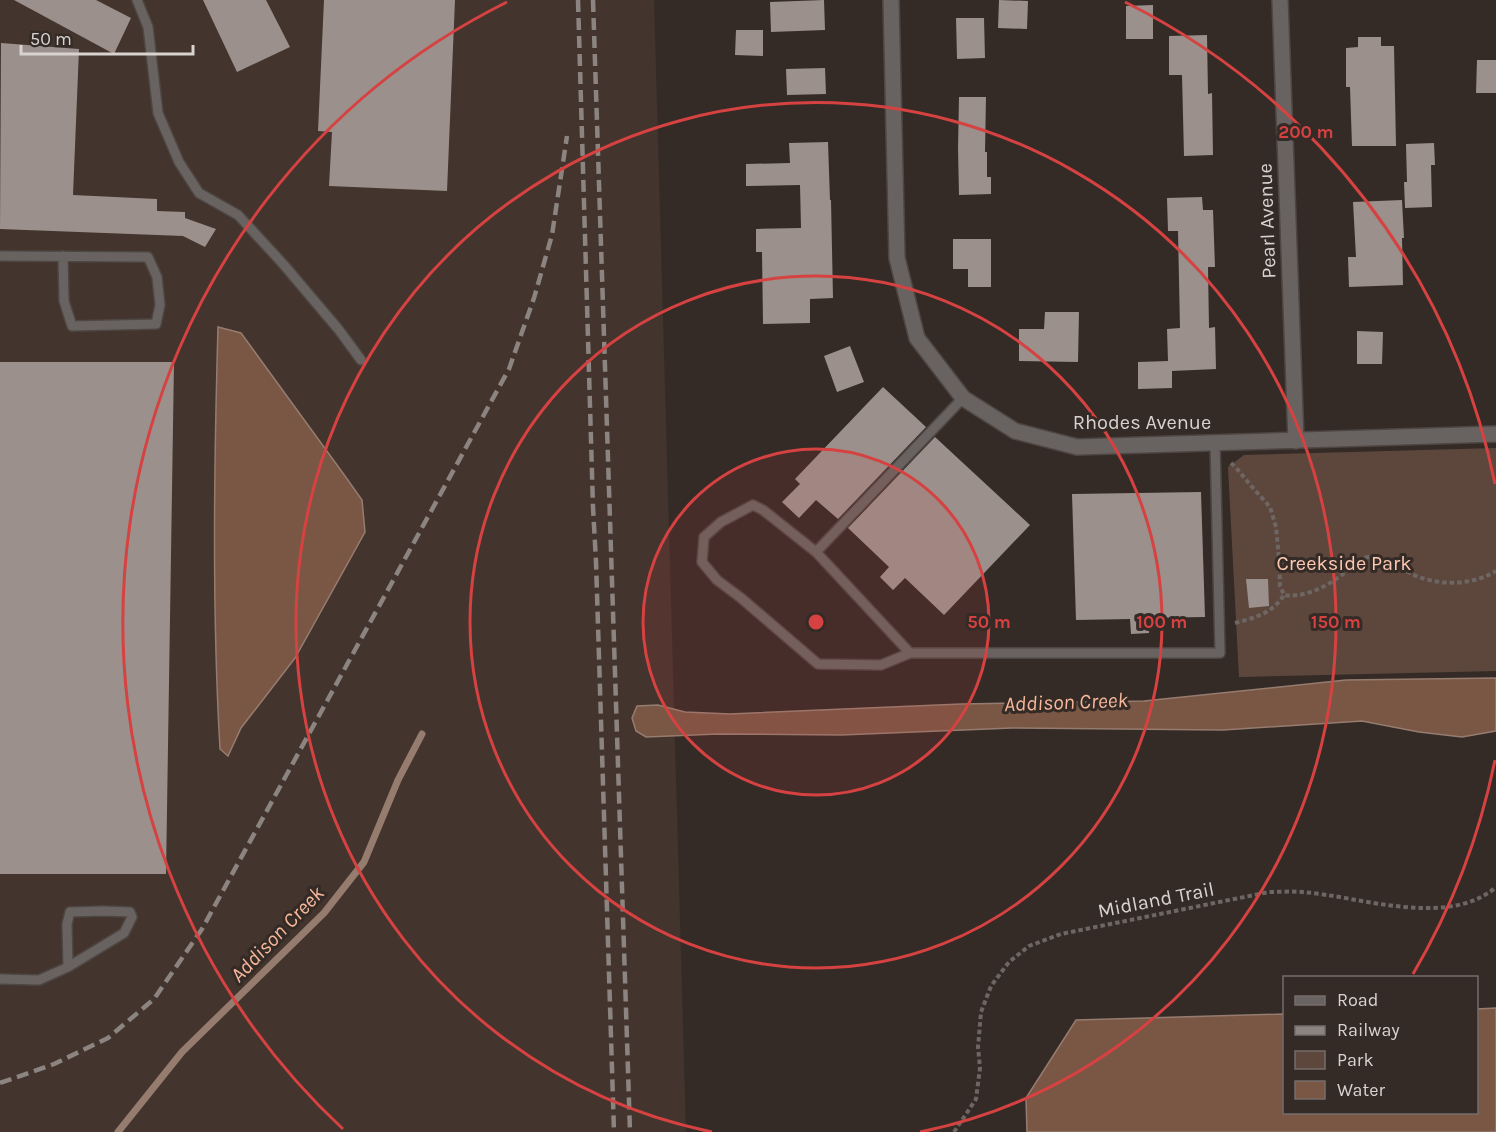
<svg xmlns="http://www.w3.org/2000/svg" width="1496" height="1132" viewBox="0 0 1496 1132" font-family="Karla,sans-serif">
<rect width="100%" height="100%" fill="#342b27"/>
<path fill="#43342d" d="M 0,0 L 654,0 L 686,1132 L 0,1132 Z"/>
<path fill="#5d473d" d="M 1496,448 L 1496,671 L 1239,677 L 1228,467 L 1244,455 Z"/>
<path fill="#7a5645" stroke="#967c6f" stroke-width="1.5" d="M 218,327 L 241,333 L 345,476 L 362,500 L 365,532 L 295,658 L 241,728 L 228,756 L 220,749 C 212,609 214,468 218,327 Z
M 1496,678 L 1496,731 L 1462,737 L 1419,732 L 1362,721 L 1223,730 L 1012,728 L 841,735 L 718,734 L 646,737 L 636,731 L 632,718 L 637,706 L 658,705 L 685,712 L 730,714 L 961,704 L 1144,701 L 1346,680 Z
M 1496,1008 L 1496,1132 L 1027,1132 L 1026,1098 L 1076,1020 L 1284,1014 L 1284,1112 L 1476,1112 L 1477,1009 Z"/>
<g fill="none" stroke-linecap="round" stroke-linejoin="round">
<path stroke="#967c6f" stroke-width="7" d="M 118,1132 L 182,1052 L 324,913 L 364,862 L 398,780 L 422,734"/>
</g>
<path fill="#9b908b" d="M 14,0 L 96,0 L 131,18 L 114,54 Z
M 203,0 L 266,0 L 290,47 L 237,72 Z
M 324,0 L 455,0 L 447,191 L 329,186 L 332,132 L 318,131 Z
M 824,0 L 825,30 L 771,32 L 770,2 Z
M 999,0 L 1028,1 L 1027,29 L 998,28 Z
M 1153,5 L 1153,39 L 1126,39 L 1126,6 Z
M 956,18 L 984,18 L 985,58 L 957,59 Z
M 736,30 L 763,30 L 763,56 L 735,55 Z
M 1207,35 L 1208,94 L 1212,93 L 1213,155 L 1184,156 L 1182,75 L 1169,75 L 1169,36 Z
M 1358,37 L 1381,37 L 1381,46 L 1394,46 L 1396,146 L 1352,146 L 1350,87 L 1346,87 L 1346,48 L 1358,47 Z
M 1,43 L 79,49 L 73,195 L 157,199 L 157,211 L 185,212 L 185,218 L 216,229 L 205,247 L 183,236 L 0,229 Z
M 1477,60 L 1496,60 L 1496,93 L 1476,93 Z
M 825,68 L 826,94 L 787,95 L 786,69 Z
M 959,97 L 986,97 L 985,152 L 987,152 L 987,177 L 991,177 L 991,194 L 959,195 L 958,149 Z
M 828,142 L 830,200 L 831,200 L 833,298 L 810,299 L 810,323 L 763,324 L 762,252 L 756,252 L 756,229 L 801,228 L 800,185 L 746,186 L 746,164 L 790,163 L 789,143 Z
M 1434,143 L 1435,165 L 1431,165 L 1432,207 L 1405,208 L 1404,182 L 1407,182 L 1406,144 Z
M 1202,197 L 1203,210 L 1213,210 L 1215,267 L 1208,267 L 1209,328 L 1215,327 L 1216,369 L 1172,371 L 1172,388 L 1138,389 L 1138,362 L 1168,361 L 1167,329 L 1180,328 L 1178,231 L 1168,231 L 1167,198 Z
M 1402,200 L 1404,238 L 1402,238 L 1403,285 L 1349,287 L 1348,257 L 1356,257 L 1353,202 Z
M 953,239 L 991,239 L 991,287 L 968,287 L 968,269 L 953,269 Z
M 1045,312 L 1079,312 L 1078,362 L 1019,361 L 1019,329 L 1044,329 Z
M 1357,331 L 1383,332 L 1382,364 L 1357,364 Z
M 850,346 L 864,382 L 837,392 L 824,356 Z
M 0,362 L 174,362 L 166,874 L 0,874 Z
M 883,387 L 926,427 L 838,519 L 816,500 L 799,518 L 782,502 L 800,484 L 795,479 Z
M 935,437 L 1030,525 L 944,615 L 905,578 L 893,590 L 880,577 L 889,567 L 848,528 Z
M 1201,492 L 1205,617 L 1149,618 L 1149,633 L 1131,634 L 1130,619 L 1076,620 L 1072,494 Z
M 1246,579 L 1268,579 L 1269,606 L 1249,608 Z"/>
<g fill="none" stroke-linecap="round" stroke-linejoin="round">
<g stroke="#4e4642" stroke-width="12">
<path id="service" d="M 137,0 L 148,27 L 158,113 L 179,162 L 199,193 L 238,215 L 284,265 L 339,330 L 361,360
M 0,256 L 148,257 L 157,277 L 160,305 L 156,324 L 72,326 L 64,301 L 63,256
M 963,398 L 816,552 L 910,653 L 1220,653 L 1215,443
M 816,552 L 763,510 L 753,505 L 721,522 L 704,537 L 702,562 L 717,580 L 741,598 L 818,664 L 881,665 L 910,653
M 0,979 L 39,980 L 68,967 L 124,933 L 132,917 L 130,912 L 103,911 L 70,912 L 67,924 L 68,967"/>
</g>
<g stroke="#4e4642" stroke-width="18">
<path id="minor" d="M 891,0 L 897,258 L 917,338 L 963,398 L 1015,431 L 1077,447 L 1496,434
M 1280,0 L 1296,441"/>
</g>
<path stroke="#6e6662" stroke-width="4" stroke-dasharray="4.5 3" stroke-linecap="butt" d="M 1231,463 L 1238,470 L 1253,488 L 1270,507 L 1276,527 L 1279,558 L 1280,586 L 1284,595 C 1304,598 1326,587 1343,574 C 1351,568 1358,558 1369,557 C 1384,557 1399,568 1412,574 C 1437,586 1472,586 1496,571
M 1235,623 C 1254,618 1273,613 1284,595
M 954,1132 L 976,1099 L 980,1068 L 978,1047 L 981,1012 L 991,986 L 1009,962 L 1029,946 L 1061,934 L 1269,892 C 1280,892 1291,891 1302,892 C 1359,896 1447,929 1496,887"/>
<use href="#service" stroke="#686361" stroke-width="9"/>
<use href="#minor" stroke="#686361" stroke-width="15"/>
<path stroke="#8b8480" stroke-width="4.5" stroke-dasharray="12 6" stroke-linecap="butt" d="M 578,0 L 593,507 L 596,562 L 614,1132
M 593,0 L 630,1132
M 0,1083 L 54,1064 L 108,1038 L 154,999 L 202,929 L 509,369 L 534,298 L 552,235 L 567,136"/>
</g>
<circle cx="816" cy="622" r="173" fill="#d64241" fill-opacity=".12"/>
<g fill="none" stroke="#d64241" stroke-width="3">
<circle cx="816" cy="622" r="173"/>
<circle cx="816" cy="622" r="346"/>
<path d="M712 1132A520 520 0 1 1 920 1132"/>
<path d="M1495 760A693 693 0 0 1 1413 974M343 1129A693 693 0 0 1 507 2M1125 2A693 693 0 0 1 1495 484"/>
</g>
<g text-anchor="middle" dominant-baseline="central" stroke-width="6" stroke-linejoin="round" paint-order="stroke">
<g font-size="20" fill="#d9d3d0" stroke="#342b27">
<text transform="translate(1267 221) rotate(-92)">Pearl Avenue</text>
<text x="1142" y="422">Rhodes Avenue</text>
<text transform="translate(1156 900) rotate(-11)">Midland Trail</text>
</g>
<g font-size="20" fill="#fec9b2" stroke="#342b27">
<text x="1344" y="563">Creekside Park</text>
</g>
<g font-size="21" font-style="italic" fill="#f7b79a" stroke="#342b27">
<text transform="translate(1066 702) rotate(-2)">Addison Creek</text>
<text transform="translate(277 934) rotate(-46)">Addison Creek</text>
</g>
</g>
<circle cx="816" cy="622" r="9" fill="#d64241" stroke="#342b27" stroke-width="3"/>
<g font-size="18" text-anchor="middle" font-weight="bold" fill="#d64241" stroke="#342b27" stroke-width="6" stroke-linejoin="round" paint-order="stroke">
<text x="1306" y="138">200 m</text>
<text x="989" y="628">50 m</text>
<text x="1162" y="628">100 m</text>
<text x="1336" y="628">150 m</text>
</g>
<rect x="1283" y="976" width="195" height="138" fill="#342b27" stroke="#766e6b" stroke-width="1.5"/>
<rect x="1295" y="996" width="30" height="9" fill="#686361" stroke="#766e6b" stroke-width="1.5"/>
<text x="1337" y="1006" font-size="18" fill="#d9d3d0">Road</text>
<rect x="1295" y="1026" width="30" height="9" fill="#8b8480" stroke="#766e6b" stroke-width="1.5"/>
<text x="1337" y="1036" font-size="18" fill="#d9d3d0">Railway</text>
<rect x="1295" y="1051" width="30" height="18" fill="#5d473d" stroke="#766e6b" stroke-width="1.5"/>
<text x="1337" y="1066" font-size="18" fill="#d9d3d0">Park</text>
<rect x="1295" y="1081" width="30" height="18" fill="#7a5645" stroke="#766e6b" stroke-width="1.5"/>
<text x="1337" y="1096" font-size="18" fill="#d9d3d0">Water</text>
<path d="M21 45v9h172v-9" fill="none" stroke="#d9d3d0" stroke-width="3"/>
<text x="30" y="45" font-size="18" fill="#d9d3d0" stroke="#342b27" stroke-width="4.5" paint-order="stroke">50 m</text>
</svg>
